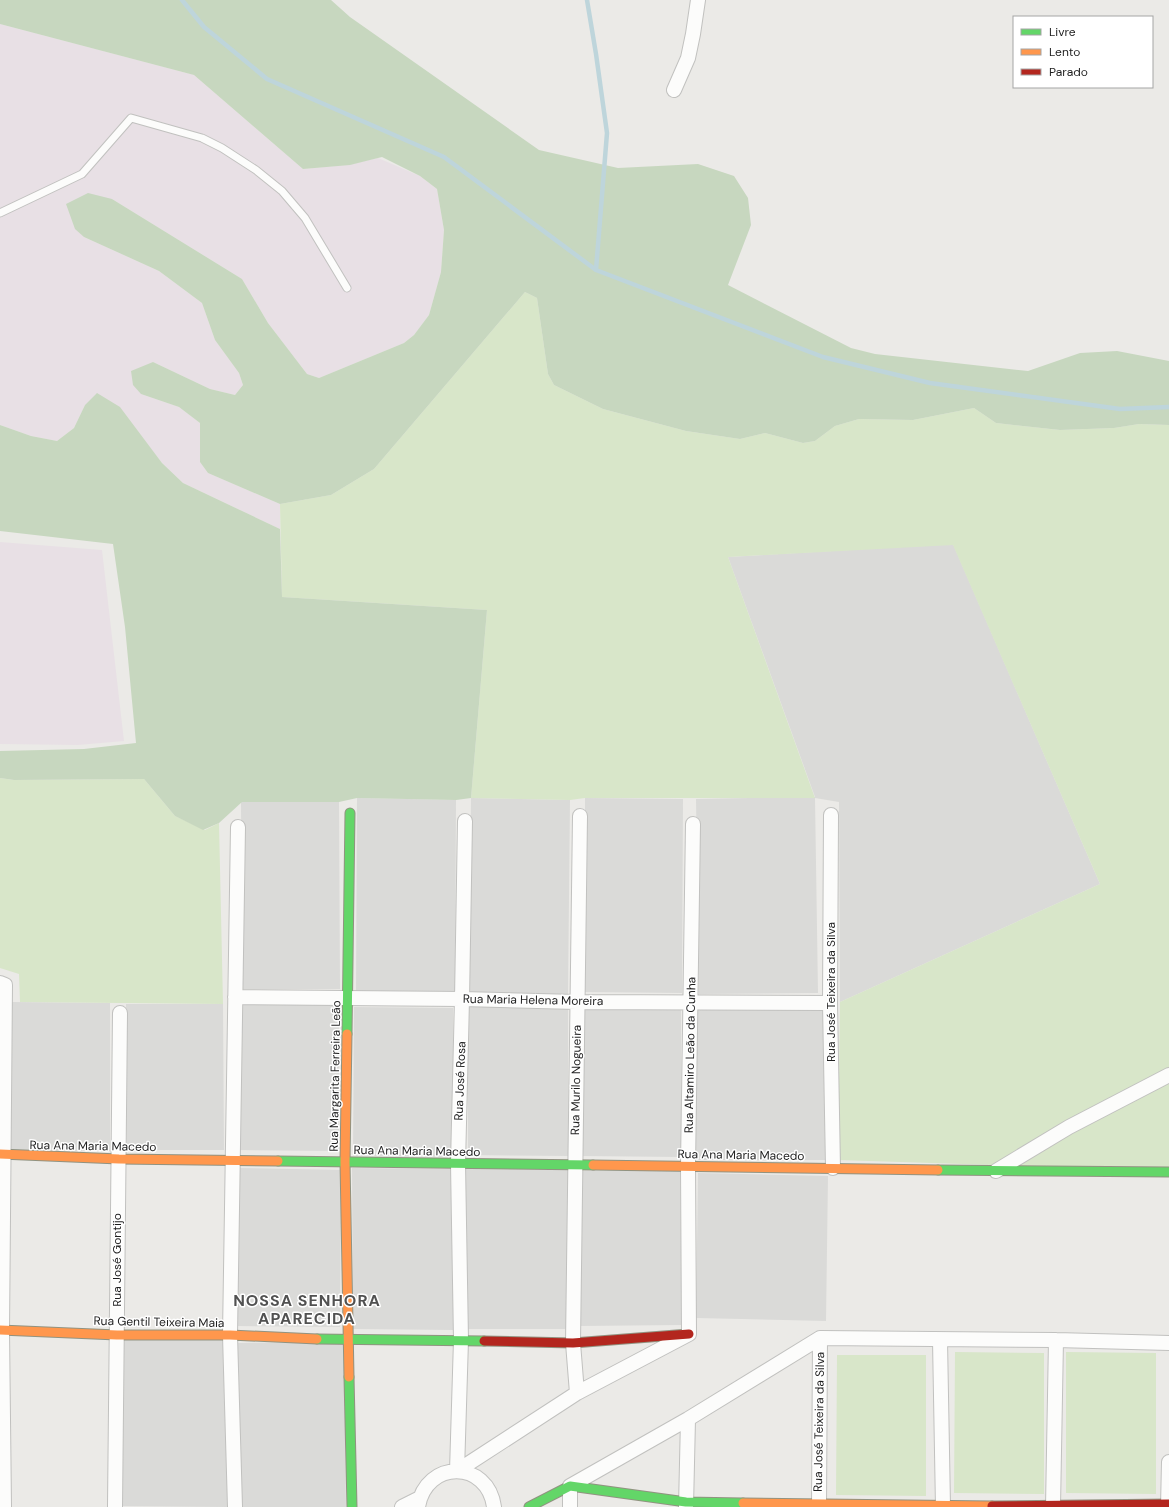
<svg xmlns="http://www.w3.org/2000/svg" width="1169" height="1507" viewBox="0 0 1169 1507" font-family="'DM Sans',sans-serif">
<rect width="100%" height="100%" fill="#ebeae7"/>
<path fill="#dadad8" d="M 953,544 L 1100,884 L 840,1002 L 839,802 L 815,798 L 818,993 L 699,994 L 696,799 L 815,797 L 728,557 Z
M 357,798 L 456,800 L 455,993 L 356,992 Z
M 471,798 L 570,800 L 568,995 L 469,994 Z
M 585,798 L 683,799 L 682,993 L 585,992 Z
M 241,802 L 339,802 L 340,989 L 242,989 Z
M 10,1002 L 110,1003 L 110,1151 L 10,1150 Z
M 239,1002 L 339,1003 L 339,1151 L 239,1150 Z
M 126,1004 L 223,1004 L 224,1150 L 127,1150 Z
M 354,1007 L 453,1008 L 453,1157 L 353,1156 Z
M 468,1007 L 568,1007 L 568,1156 L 468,1155 Z
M 695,1007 L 824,1008 L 825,1160 L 695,1160 Z
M 582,1008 L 681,1009 L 681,1157 L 581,1156 Z
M 238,1168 L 341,1170 L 340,1327 L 237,1326 Z
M 352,1168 L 454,1169 L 455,1330 L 353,1329 Z
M 464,1169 L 568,1170 L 568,1329 L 465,1329 Z
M 680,1170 L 682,1325 L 579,1326 L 577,1171 Z
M 698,1173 L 828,1176 L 826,1321 L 696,1318 Z
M 120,1339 L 227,1339 L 228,1507 L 121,1506 Z
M 344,1342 L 346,1507 L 238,1507 L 236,1343 Z"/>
<path fill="#e8e0e5" d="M 0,24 L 194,75 L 303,169 L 347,165 L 378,158 L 420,176 L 437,189 L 444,230 L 441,272 L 429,315 L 414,335 L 404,343 L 319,378 L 307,374 L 268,323 L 242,279 L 112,199 L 84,237 L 159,271 L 202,303 L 215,340 L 239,373 L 243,385 L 235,395 L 210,389 L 153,362 L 141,394 L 179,407 L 200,423 L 200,462 L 208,473 L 280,504 L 280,529 L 183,483 L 162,463 L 141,436 L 85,405 L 74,428 L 57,441 L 31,436 L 0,425 Z
M 0,542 L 102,550 L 124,741 L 78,745 L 0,744 Z"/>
<path fill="#d8e6c9" d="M 525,292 L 537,298 L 548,374 L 554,385 L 603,409 L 686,431 L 740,439 L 765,433 L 803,443 L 815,441 L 835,426 L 859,419 L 913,420 L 974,408 L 996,423 L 1060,430 L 1114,428 L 1139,424 L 1169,425 L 1169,1069 L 1065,1121 L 994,1165 L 838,1160 L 840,1002 L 1100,884 L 953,545 L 728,557 L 815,798 L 585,798 L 570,800 L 471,798 L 487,610 L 282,597 L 280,504 L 331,495 L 374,469 Z
M 0,778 L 14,780 L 144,779 L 175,816 L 205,830 L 219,823 L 223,1004 L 20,1002 L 19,974 L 0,968 Z
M 1169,1080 L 1169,1167 L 1009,1168 Z
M 955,1352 L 1044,1353 L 1044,1494 L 954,1493 Z
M 1066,1352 L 1156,1353 L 1156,1494 L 1066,1493 Z
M 837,1355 L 926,1355 L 926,1496 L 836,1495 Z"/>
<path fill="#c7d7bf" d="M 0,0 L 331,0 L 350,17 L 539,150 L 618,168 L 698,164 L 734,176 L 748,198 L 751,225 L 728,285 L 851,348 L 875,354 L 1028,371 L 1080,353 L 1117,351 L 1169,361 L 1169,425 L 1139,424 L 1114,428 L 1060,430 L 996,423 L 974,408 L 913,420 L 859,419 L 835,426 L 815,441 L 803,443 L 765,433 L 740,439 L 686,431 L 603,409 L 554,385 L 548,374 L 537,298 L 525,292 L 374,469 L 331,495 L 280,504 L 208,473 L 200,462 L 200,423 L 179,407 L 141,394 L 133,385 L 131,371 L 153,362 L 210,389 L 235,395 L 243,385 L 239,373 L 215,340 L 202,303 L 159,271 L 84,237 L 75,229 L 66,204 L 88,193 L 112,199 L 242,279 L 268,323 L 307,374 L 319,378 L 404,343 L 414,335 L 429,315 L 441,272 L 444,230 L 437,189 L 420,176 L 382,157 L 350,165 L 303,169 L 194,75 L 0,24 Z
M 97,393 L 120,407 L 162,463 L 183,483 L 280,529 L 282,597 L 487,610 L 471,798 L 456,800 L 357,798 L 339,802 L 242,802 L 219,823 L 203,830 L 175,816 L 144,779 L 14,780 L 0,778 L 0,751 L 84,749 L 136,743 L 125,627 L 113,544 L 0,531 L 0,425 L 31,436 L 57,441 L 74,428 L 85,405 Z"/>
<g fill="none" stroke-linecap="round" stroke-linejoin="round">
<path stroke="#bed5db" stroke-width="4.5" d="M 182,0 L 204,27 L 267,79 L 444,157 L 596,270 L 823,357 L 930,383 L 1120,409 L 1169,407
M 587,0 L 596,54 L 607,133 L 596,270"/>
<g stroke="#c1c1bf" stroke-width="9">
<path id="lane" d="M 0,213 L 82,174 L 131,118 L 202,138 L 222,148 L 256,170 L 282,191 L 305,218 L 347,288"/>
</g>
<g stroke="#c1c1bf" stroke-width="16">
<path id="street" d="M 674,90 L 688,58 L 693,34 L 698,0
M 831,815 L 830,1003 L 833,1168
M 0,983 L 5,985 L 2,1331 L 4,1507
M 235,997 L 462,999 L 577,1002 L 830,1003
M 996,1171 L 1069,1127 L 1169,1075
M 940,1340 L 943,1507
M 577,1393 L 573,1343 L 580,816
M 457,1471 L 577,1393 L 689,1334 L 688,1166 L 693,824
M 457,1471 L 461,1340 L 458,1164 L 462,999 L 465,821
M 115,1507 L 120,1013
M 235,1507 L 230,1335 L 238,827
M 402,1507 L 420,1498
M 418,1507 C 426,1459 488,1460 494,1507
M 570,1507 L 570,1486 L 688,1419 L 820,1338 L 1056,1340 L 1169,1343
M 686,1507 L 688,1419
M 819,1507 L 820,1338
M 1053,1507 L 1056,1340
M 1168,1507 L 1169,1462"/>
</g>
<g stroke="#919381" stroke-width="11">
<path id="fast" d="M 347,1034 L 350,813
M 278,1161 L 593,1165
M 938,1170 L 1169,1172
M 317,1339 L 484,1341
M 349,1377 L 352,1507
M 529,1507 L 570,1486 L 686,1502 L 743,1503"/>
</g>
<g stroke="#919381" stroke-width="11">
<path id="slow" d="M 347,1034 L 345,1162 L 349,1377
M 0,1154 L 119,1159 L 278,1161
M 593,1165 L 938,1170
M 0,1330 L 117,1335 L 230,1335 L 317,1339
M 743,1503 L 992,1506"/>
</g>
<g stroke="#919381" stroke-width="11">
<path id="jam" d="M 484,1341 L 573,1343 L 689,1334
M 992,1506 L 1169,1504"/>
</g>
<use href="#lane" stroke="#fcfcfb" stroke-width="7"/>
<use href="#street" stroke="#fcfcfb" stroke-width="14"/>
<use href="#fast" stroke="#63d668" stroke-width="9"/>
<use href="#slow" stroke="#ff974d" stroke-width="9"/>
<use href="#jam" stroke="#b3261e" stroke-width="9"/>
</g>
<g text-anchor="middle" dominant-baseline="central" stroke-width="3" stroke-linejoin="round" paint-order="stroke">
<g font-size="12" fill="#1e1e1e" stroke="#fff">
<text transform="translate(831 992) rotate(-90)">Rua José Teixeira da Silva</text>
<text transform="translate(533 1000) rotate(1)">Rua Maria Helena Moreira</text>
<text transform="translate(690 1055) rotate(-89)">Rua Altamiro Leão da Cunha</text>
<text transform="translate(335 1076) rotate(-89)">Rua Margarita Ferreira Leão</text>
<text transform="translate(576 1080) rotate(-89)">Rua Murilo Nogueira</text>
<text transform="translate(460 1081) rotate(-88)">Rua José Rosa</text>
<text transform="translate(93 1146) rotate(1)">Rua Ana Maria Macedo</text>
<text transform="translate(417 1151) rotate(1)">Rua Ana Maria Macedo</text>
<text transform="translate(741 1155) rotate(1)">Rua Ana Maria Macedo</text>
<text transform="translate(117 1260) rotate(-90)">Rua José Gontijo</text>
<text transform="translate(159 1322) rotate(1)">Rua Gentil Teixeira Maia</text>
<text transform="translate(819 1422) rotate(-89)">Rua José Teixeira da Silva</text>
</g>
<g font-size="16" font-weight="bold" letter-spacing="1" fill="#515151" stroke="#fff">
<text x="307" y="1300">NOSSA SENHORA<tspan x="307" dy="18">APARECIDA</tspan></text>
</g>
</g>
<rect x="1013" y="16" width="140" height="72" fill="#ffffff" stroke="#a5a5a5"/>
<rect x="1021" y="29" width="20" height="6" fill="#63d668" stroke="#a5a5a5"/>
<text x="1049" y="36" font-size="12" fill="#1e1e1e">Livre</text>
<rect x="1021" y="49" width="20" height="6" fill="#ff974d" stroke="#a5a5a5"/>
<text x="1049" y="56" font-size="12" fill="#1e1e1e">Lento</text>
<rect x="1021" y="69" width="20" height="6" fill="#b3261e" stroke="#a5a5a5"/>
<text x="1049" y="76" font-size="12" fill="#1e1e1e">Parado</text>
</svg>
